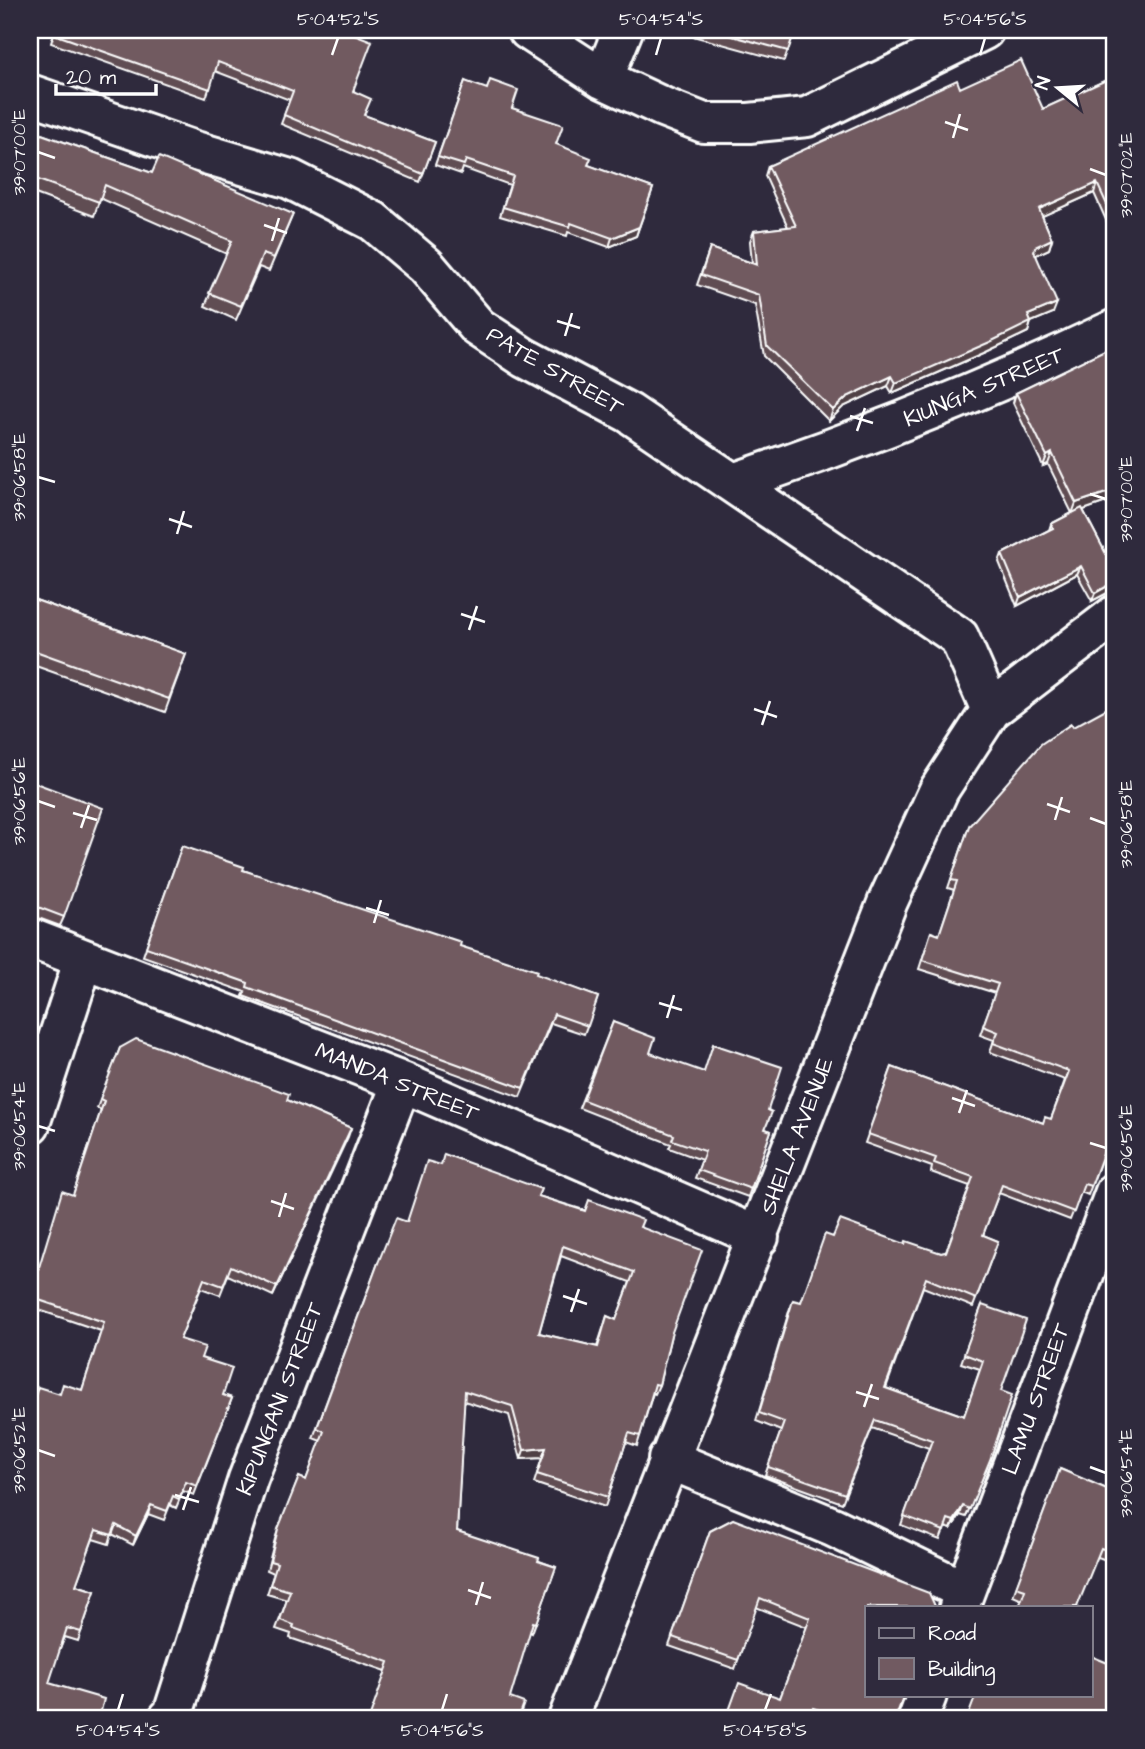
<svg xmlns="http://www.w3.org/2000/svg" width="1145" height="1749" viewBox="0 0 1145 1749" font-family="'Architects Daughter',sans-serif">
<rect width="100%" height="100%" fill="#2f2a3d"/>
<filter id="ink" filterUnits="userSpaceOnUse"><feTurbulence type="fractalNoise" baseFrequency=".0143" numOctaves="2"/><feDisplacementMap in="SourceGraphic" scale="14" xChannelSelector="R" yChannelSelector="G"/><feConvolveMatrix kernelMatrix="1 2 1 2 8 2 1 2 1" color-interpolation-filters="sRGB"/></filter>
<g filter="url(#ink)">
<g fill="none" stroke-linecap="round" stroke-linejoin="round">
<g stroke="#fff" stroke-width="44">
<path id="minor" d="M 528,30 L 603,79 L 663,107 L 704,123 L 749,123 L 807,117 L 984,30
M 603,79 L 623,30
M 30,94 L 192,150 L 290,179 L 373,221 L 426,266 L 478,327 L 525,358 L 629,413 L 959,637 L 991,710
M 733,483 C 863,439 991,388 1115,329
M 30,938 L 402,1082 L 759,1237
M 30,1124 L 84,959
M 668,1459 L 833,1527 L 965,1591
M 959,1607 L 1115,1192
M 168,1719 L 173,1714 L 248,1479 L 402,1082
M 568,1719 L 888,901 L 939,790 L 991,710 L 1115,615
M 918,1719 L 927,1695"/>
</g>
<use href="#minor" stroke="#2f2a3d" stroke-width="38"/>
</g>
<path fill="#614d53" stroke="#fff" stroke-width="2" fill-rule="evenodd" d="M 55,30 L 344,30 L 354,91 L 364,115 L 435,142 L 420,182 L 281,124 L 290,100 L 215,71 L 206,98 L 51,43 Z
M 671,30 L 795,30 L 784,61 Z
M 1115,76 L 1115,240 L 1094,193 L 1042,216 L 1052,239 L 1049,249 L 1036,255 L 1053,313 L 1031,322 L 1028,332 L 986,352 L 892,393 L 888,386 L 843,407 L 829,421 L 764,356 L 755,305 L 697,285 L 710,248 L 752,263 L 750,241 L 754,231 L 788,227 L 765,176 L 768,166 L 960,88 L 1043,109 Z
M 465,81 L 512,108 L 556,144 L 588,165 L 653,188 L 636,236 L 609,247 L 568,232 L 567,236 L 500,216 L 510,185 L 463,168 L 461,174 L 435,165 Z
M 30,130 L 152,173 L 293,214 L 269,271 L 259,267 L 236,320 L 205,306 L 227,254 L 100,198 L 94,216 L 30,192 Z
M 1115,345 L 1115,499 L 1083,510 L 1115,571 L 1115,589 L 1092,601 L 1077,574 L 1017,606 L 999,562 L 1002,554 L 1049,530 L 1051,524 L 1072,513 L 1048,464 L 1043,466 L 1013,403 L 1016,393 Z
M 30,598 L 186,654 L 165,712 L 30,664 Z
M 30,781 L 64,917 L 60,926 L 30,915 Z
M 969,826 L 1115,1123 L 1088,1195 L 1081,1192 L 1070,1220 L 999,1193 L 983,1235 L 998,1241 L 973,1307 L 923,1287 L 886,1388 L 964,1416 L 980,1369 L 961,1363 L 982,1305 L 1001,1391 L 986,1468 L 966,1517 L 960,1515 L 951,1529 L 945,1527 L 940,1540 L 901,1525 L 929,1448 L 872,1428 L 842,1503 L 765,1475 L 781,1431 L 756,1421 L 790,1308 L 801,1302 L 833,1237 L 905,1244 L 941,1253 L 946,1252 L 970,1186 L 931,1172 L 932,1167 L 865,1143 L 892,1067 L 1043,1123 L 1051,1119 L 1065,1080 L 990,1052 L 994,1040 L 980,1035 L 995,993 L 919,969 L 931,932 L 939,935 L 954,890 L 948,888 Z
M 182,846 L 243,870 L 598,997 L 584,1034 L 551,1023 L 520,1097 L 243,996 L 245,992 L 143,956 Z
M 613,1022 L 650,1053 L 768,1110 L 765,1129 L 771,1131 L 748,1197 L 695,1178 L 702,1160 L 669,1148 L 671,1144 L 579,1108 Z
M 120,1048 L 287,1100 L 351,1128 L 273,1296 L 228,1275 L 220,1295 L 201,1288 L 180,1339 L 201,1358 L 223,1395 L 232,1398 L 194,1495 L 183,1491 L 176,1508 L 170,1505 L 164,1520 L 148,1514 L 133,1545 L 112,1534 L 109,1544 L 93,1539 L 76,1585 L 95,1591 L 78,1641 L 65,1637 L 30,1719 L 59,1394 L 82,1390 L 101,1331 L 30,1307 L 30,1295 L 73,1195 L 101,1110 L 97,1108 Z
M 538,1196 L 640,1227 L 671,1335 L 659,1385 L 655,1394 L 653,1393 L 637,1446 L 626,1442 L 605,1507 L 534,1483 L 542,1458 L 521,1459 L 509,1415 L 464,1401 L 457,1531 L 556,1567 L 532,1633 L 530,1632 L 386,1671 L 290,1638 L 291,1634 L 276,1629 L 287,1600 L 267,1594 L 274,1573 L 267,1570 L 275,1539 L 299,1477 L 306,1480 L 321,1441 L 313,1438 L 378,1263 L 407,1221 ZM 561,1256 L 630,1282 L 616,1320 L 607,1316 L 597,1347 L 539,1333 Z
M 1060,1469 L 1109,1490 L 1115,1475 L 1115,1563 L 1098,1557 L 1022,1600 L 1013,1596 Z
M 733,1519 L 895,1719 L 817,1719 L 810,1717 L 780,1698 L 807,1627 L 756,1607 L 735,1669 L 669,1646 L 710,1531 Z
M 1091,1695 L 1115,1719 L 967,1719 Z"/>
<path fill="#4f3f44" stroke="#fff" stroke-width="2" d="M 1097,183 L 1094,193 L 1036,219 L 1039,209 Z
M 639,227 L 636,236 L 609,247 L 612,238 Z
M 1052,239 L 1049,249 L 1032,257 L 1035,247 Z
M 1057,303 L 1053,313 L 1031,322 L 1028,332 L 986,352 L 892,393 L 896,383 L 1028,315 Z
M 892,376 L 888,386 L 843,407 L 829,421 L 833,410 L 847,397 Z
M 1052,453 L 1048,464 L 1043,466 L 1047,456 Z
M 1115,490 L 1115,499 L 1072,514 L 1076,503 Z
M 1081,566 L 1077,574 L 1017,606 L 1020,597 Z
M 1115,582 L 1115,589 L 1092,601 L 1095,593 Z
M 351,1128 L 348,1137 L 273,1296 L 277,1287 Z
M 546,1448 L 542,1458 L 521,1459 L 524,1450 Z
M 151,1505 L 148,1514 L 133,1545 L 136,1536 Z
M 963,1506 L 960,1515 L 951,1529 L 954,1521 Z"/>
<path fill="#715a61" stroke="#fff" stroke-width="2" fill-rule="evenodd" d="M 55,30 L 344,30 L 372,41 L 353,91 L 371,99 L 364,115 L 435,142 L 423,174 L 284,115 L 293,91 L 218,62 L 210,89 L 54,34 Z
M 710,30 L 795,30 L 788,51 Z
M 1021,60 L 1043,109 L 1115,76 L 1115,222 L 1097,183 L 1039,209 L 1052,239 L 1035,247 L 1034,251 L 1057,303 L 1028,315 L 1031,322 L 990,342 L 896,383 L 892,376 L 847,397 L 833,410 L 767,346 L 759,295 L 701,275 L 710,248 L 757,265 L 754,231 L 796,226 L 768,166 L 957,80 L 960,88 Z
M 490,80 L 518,90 L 512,108 L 563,125 L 556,144 L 591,158 L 588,165 L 653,188 L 639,227 L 612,238 L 571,223 L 570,227 L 503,207 L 513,176 L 466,160 L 464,165 L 438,157 L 465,81 L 487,89 Z
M 30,130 L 152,173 L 159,157 L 293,214 L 274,258 L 263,254 L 241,306 L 209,293 L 232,241 L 105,185 L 99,202 L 30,177 Z
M 1115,345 L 1115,490 L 1076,503 L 1052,453 L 1047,456 L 1016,393 Z
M 1082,508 L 1115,571 L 1115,582 L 1095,593 L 1081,566 L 1020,597 L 1002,554 L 1053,528 L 1051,524 Z
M 30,598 L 186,654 L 169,699 L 30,649 Z
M 1115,704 L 1115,1122 L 1091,1186 L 1084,1184 L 1074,1212 L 1002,1185 L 983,1235 L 998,1241 L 976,1299 L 926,1278 L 885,1388 L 964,1416 L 983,1361 L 964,1354 L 982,1305 L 1026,1320 L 1001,1391 L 1012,1395 L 990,1460 L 970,1509 L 963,1506 L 954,1521 L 948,1519 L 944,1531 L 904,1516 L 932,1440 L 875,1420 L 845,1494 L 768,1467 L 784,1422 L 759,1413 L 793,1300 L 801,1302 L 825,1234 L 833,1237 L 840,1220 L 905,1244 L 906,1241 L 941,1253 L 946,1252 L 973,1177 L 934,1163 L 936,1158 L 868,1134 L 892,1067 L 1043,1123 L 1045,1117 L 1051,1119 L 1069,1071 L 993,1043 L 998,1032 L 983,1026 L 998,984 L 922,960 L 931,932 L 939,935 L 957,881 L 951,880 L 969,826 L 1041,744 L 1071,724 L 1073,727 Z
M 30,781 L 103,808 L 64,917 L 30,904 Z
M 182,846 L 244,867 L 243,870 L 461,942 L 460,946 L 537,971 L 536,974 L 598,997 L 588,1026 L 554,1014 L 523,1088 L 247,987 L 248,983 L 146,947 Z
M 613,1022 L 655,1038 L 650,1053 L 704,1072 L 713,1044 L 782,1067 L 768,1110 L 772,1112 L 765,1129 L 771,1131 L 751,1189 L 698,1170 L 705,1151 L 672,1140 L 674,1135 L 583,1100 Z
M 136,1039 L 289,1094 L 287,1100 L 351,1128 L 277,1287 L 231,1266 L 223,1286 L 204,1279 L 180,1339 L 205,1347 L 201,1358 L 232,1368 L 223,1395 L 232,1398 L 197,1486 L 186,1482 L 179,1499 L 173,1496 L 167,1511 L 151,1505 L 136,1536 L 116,1525 L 112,1535 L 96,1530 L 76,1585 L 95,1591 L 81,1632 L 67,1628 L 49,1683 L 104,1699 L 99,1719 L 30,1719 L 30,1411 L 38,1387 L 60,1394 L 63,1384 L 82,1390 L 104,1322 L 30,1297 L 62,1191 L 73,1195 L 104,1101 L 100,1099 L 120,1048 Z
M 444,1154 L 541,1189 L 538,1196 L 585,1211 L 589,1200 L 643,1220 L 640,1227 L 702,1250 L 671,1335 L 659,1385 L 655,1384 L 640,1436 L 629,1433 L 608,1497 L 537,1474 L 546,1448 L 524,1450 L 512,1406 L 465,1391 L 457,1531 L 539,1558 L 538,1561 L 556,1567 L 536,1623 L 533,1622 L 510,1698 L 524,1703 L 519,1717 L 522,1718 L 522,1719 L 369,1719 L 389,1662 L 293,1628 L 294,1625 L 280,1620 L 290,1591 L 270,1585 L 277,1563 L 270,1561 L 278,1529 L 299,1477 L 306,1480 L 324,1431 L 317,1428 L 378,1263 L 396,1218 L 407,1222 L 427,1161 L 441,1165 ZM 563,1246 L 634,1272 L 616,1320 L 607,1316 L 598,1347 L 539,1333 Z
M 1060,1469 L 1109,1490 L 1115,1475 L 1115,1553 L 1101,1548 L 1077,1607 L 1019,1607 L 1025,1590 L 1016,1587 Z
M 733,1519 L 929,1593 L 935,1606 L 935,1607 L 867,1607 L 867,1695 L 904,1695 L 895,1719 L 847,1719 L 813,1708 L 808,1719 L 726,1719 L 739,1683 L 780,1698 L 810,1618 L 760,1598 L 738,1660 L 672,1637 L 710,1531 Z
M 1091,1656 L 1115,1666 L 1115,1719 L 1112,1719 L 1091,1712 L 1089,1719 L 967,1719 L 976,1695 L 1091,1695 Z"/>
</g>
<path fill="none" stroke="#fff" stroke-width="2.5" d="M 332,55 L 338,38M 656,55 L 661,38M 980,55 L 985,38M 945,122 L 968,130M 953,138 L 960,114M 38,152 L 55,158M 1090,169 L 1106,175M 264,225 L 287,233M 272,241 L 279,218M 557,321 L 580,328M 565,336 L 572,313M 850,416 L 873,423M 857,431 L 865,408M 38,477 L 55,482M 1090,494 L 1106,499M 169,519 L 192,527M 177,534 L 184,511M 461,614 L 485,622M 469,630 L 477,606M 754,709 L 777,717M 762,725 L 770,701M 38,801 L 55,807M 1047,804 L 1070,812M 73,813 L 97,820M 1090,818 L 1106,824M 1055,820 L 1062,797M 81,828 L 89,805M 366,908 L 389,915M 374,923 L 381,900M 659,1003 L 682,1010M 667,1018 L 674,995M 952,1098 L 975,1106M 959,1113 L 967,1090M 38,1126 L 55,1131M 1090,1143 L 1106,1148M 271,1201 L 294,1209M 279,1217 L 286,1193M 563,1296 L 587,1304M 571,1312 L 579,1289M 856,1392 L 879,1399M 864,1407 L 872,1384M 38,1450 L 55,1456M 1090,1467 L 1106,1473M 175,1495 L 199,1502M 183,1510 L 191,1487M 468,1590 L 491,1598M 476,1605 L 483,1582M 118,1710 L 123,1694M 442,1710 L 447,1694M 765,1710 L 771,1694"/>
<g text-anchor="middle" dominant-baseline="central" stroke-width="5" stroke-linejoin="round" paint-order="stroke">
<g font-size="23" fill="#fff" stroke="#2f2a3d">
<text transform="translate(555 371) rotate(30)">PATE STREET</text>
<text transform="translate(984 387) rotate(-23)">KIUNGA STREET</text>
<text transform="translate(397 1082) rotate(22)">MANDA STREET</text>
<text transform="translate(797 1136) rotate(-69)">SHELA AVENUE</text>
<text transform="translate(280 1399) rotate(-69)">KIPUNGANI STREET</text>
<text transform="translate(1036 1399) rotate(-70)">LAMU STREET</text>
</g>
</g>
<rect width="1145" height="1749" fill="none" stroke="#2f2a3d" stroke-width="77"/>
<rect x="865" y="1606" width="228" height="91" fill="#2f2a3d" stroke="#827f8b" stroke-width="2"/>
<rect x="879" y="1628" width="35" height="10" fill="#2f2a3d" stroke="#827f8b" stroke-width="2"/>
<text x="928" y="1640" font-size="21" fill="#ffffff">Road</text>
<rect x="879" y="1658" width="35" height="21" fill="#715a61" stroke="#827f8b" stroke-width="2"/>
<text x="928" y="1676" font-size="21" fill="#ffffff">Building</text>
<g transform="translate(1058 88) rotate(288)" stroke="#2f2a3d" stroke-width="5" paint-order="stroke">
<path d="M0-5L12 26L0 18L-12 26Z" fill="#ffffff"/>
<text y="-10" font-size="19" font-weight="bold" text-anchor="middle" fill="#ffffff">N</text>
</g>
<path d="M56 84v10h100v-10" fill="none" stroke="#ffffff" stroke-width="3.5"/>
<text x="66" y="84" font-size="21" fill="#ffffff" stroke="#2f2a3d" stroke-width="5" paint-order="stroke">20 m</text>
<rect x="38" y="38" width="1068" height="1672" fill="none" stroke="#fff" stroke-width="2.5"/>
<g font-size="18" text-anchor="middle" fill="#fff">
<text x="338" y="25">5°04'52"S</text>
<text x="661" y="25">5°04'54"S</text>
<text x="985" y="25">5°04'56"S</text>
<text transform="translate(19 152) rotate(-90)" y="6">39°07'00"E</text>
<text transform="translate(1126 175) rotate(-90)" y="6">39°07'02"E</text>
<text transform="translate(19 477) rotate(-90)" y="6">39°06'58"E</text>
<text transform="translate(1126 499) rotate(-90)" y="6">39°07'00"E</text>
<text transform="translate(19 801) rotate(-90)" y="6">39°06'56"E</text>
<text transform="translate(1126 824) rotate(-90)" y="6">39°06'58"E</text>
<text transform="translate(19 1126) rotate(-90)" y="6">39°06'54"E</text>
<text transform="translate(1126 1148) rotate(-90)" y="6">39°06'56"E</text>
<text transform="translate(19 1450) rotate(-90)" y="6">39°06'52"E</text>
<text transform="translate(1126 1473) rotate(-90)" y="6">39°06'54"E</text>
<text x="118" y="1736">5°04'54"S</text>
<text x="442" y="1736">5°04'56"S</text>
<text x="765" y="1736">5°04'58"S</text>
</g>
</svg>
